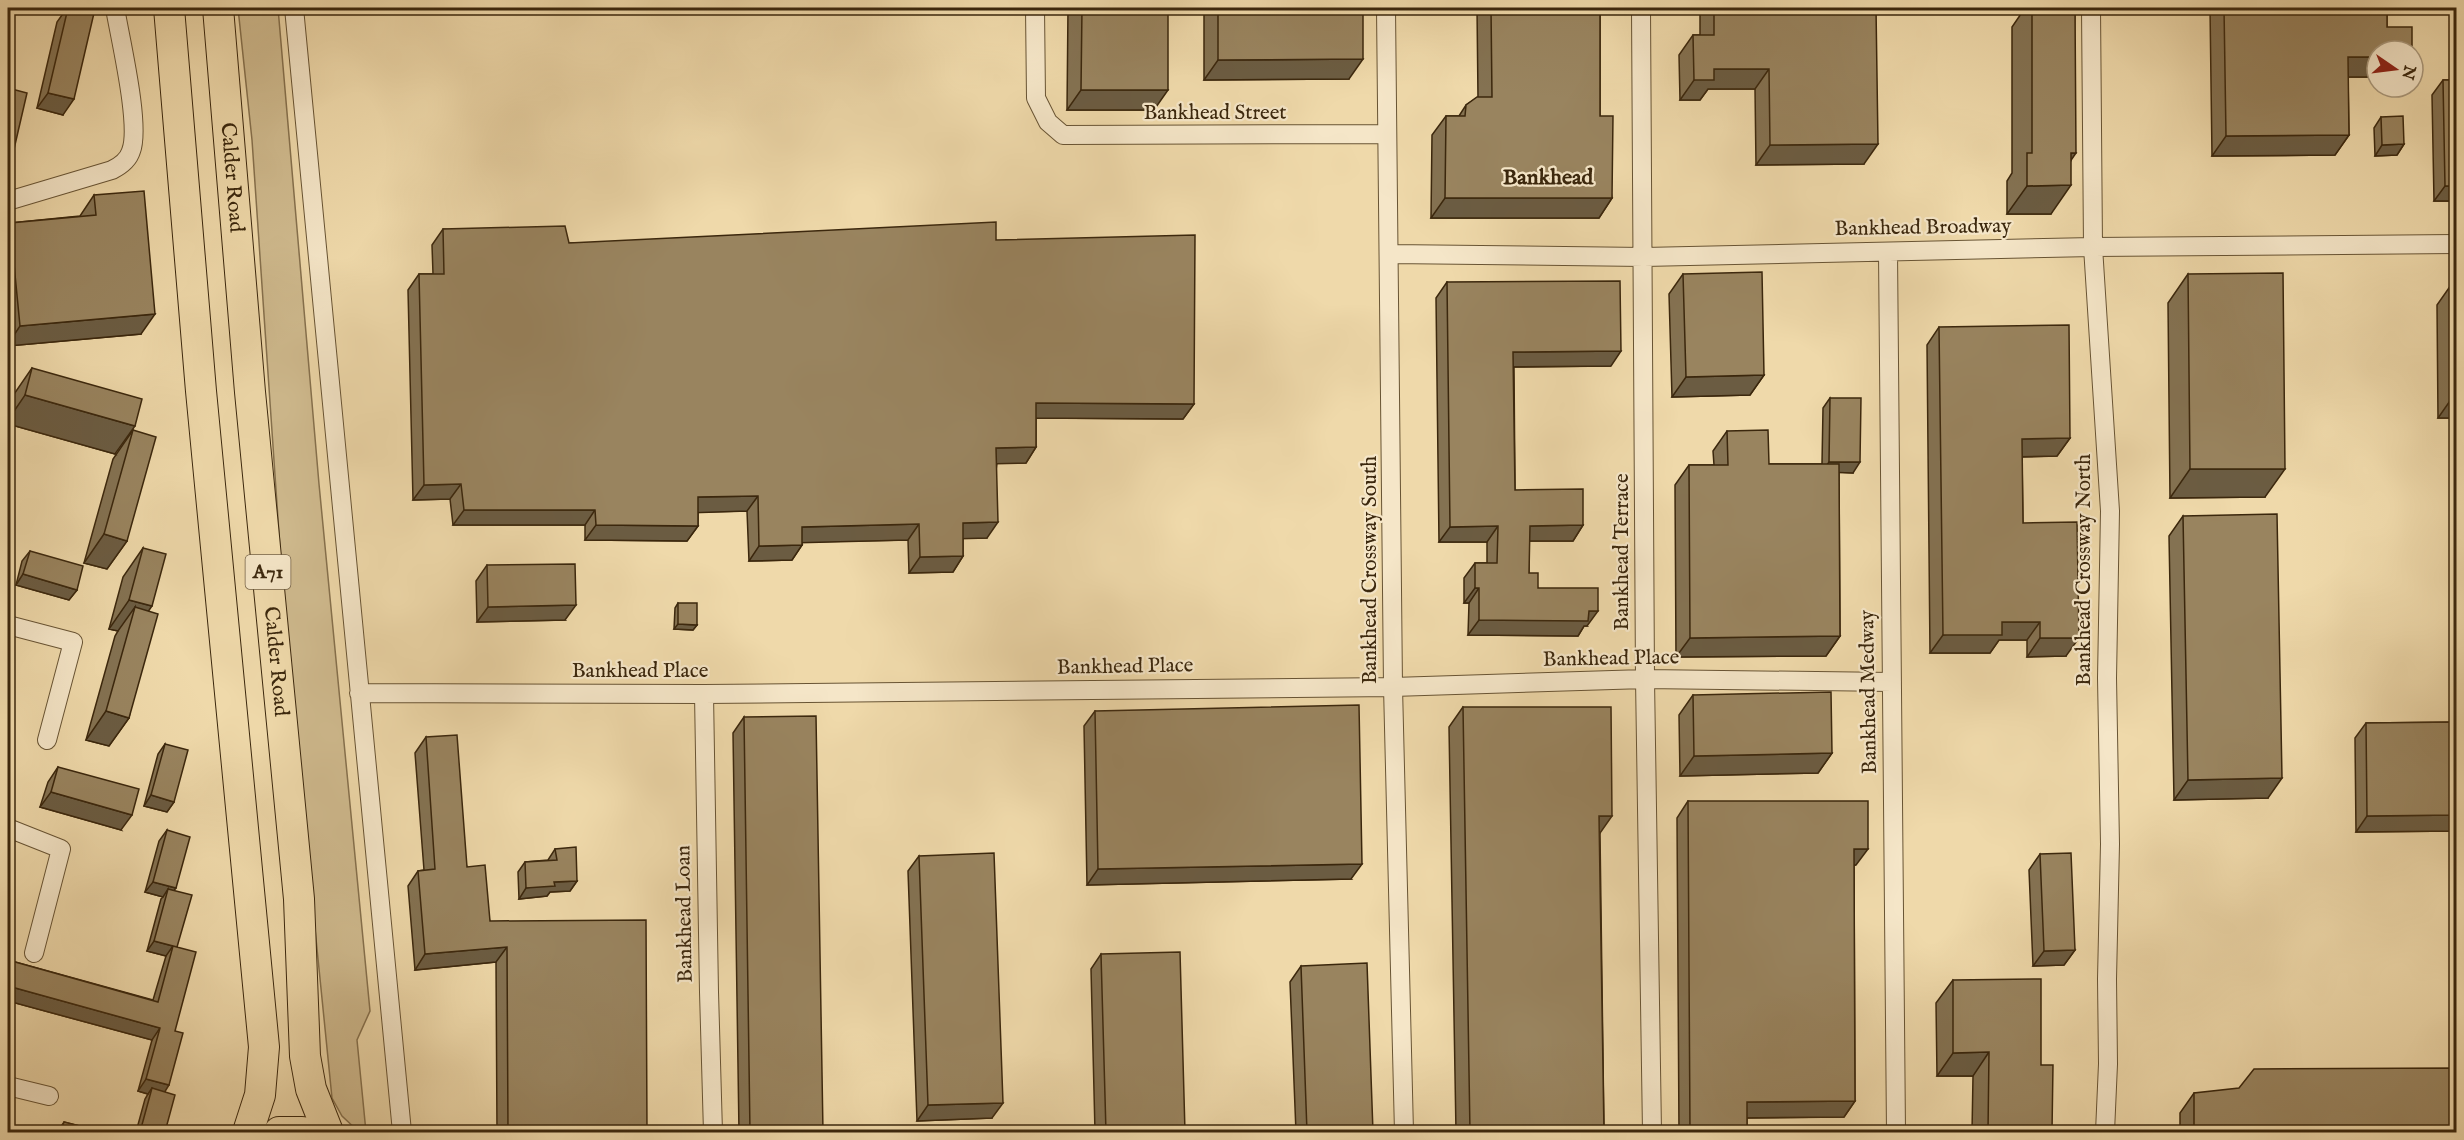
<svg xmlns="http://www.w3.org/2000/svg" width="2464" height="1140" viewBox="0 0 2464 1140" font-family="'IM FELL English',serif">
<rect width="100%" height="100%" fill="#efd9aa"/>
<filter id="stains"><feTurbulence type="fractalNoise" baseFrequency=".00333" numOctaves="4"/><feColorMatrix values="0 0 0 0 .2 0 0 0 0 .09 0 0 0 0 .02 0 0 0 .5 -.17"/></filter>
<radialGradient id="worn" r=".72"><stop offset=".6" stop-color="#630" stop-opacity="0"/><stop offset="1" stop-color="#630" stop-opacity=".3"/></radialGradient>
<path fill="#d0bb8f" stroke="#86714e" stroke-width="1.5" d="M 238,8 L 278,8 L 319,484 L 370,1011 L 357,1040 L 366,1132 L 359,1132 L 342,1116 L 332,1098 L 287,650 L 252,140 Z"/>
<g fill="none" stroke-linecap="round" stroke-linejoin="round">
<g stroke="#685434" stroke-width="20">
<path id="street" d="M 294,8 L 402,1132
M 1035,8 L 1036,98 L 1048,122 L 1063,135 L 1387,134
M 1386,8 L 1393,687 L 1404,1132
M 1641,8 L 1645,679 L 1652,1132
M 2091,8 L 2093,247 L 2110,511 L 2107,678 L 2110,844 L 2107,979 L 2108,1064 L 2105,1132
M 8,201 L 112,170 C 120,166 128,161 131,151 C 141,126 120,38 115,8
M 1888,252 L 1896,1132
M 1390,254 L 1644,257 L 2093,247 L 2456,244
M 8,625 L 73,642 L 47,740
M 359,693 L 704,694 L 1393,687 L 1645,679 L 1892,682
M 704,694 L 709,992 L 713,1132
M 8,828 L 61,849 L 34,953
M 8,1086 L 49,1096"/>
</g>
<g stroke="#3b270d" stroke-width="32">
<g id="primary">
<path d="M 169,8 L 201,391 L 264,1047 L 260,1095 L 248,1132"/>
<path id="s1" d="M 218,8 L 250,392 L 299,899 L 305,1056 L 311,1089 L 328,1132"/>
<path d="M 279,1132 L 302,1132"/>
</g>
</g>
<use href="#street" stroke="#f5e6c8" stroke-width="18"/>
<use href="#primary" stroke="#efd9aa" stroke-width="30"/>
</g>
<path fill="#847252" stroke="#3b270d" stroke-width="1.5" d="M 67,8 L 72,8 L 63,115 L 37,108 L 57,22 Z
M 1068,8 L 1168,8 L 1154,110 L 1067,110 Z
M 1204,8 L 1363,8 L 1349,79 L 1204,80 Z
M 1477,8 L 1600,8 L 1600,116 L 1612,198 L 1599,218 L 1431,218 L 1432,135 L 1446,116 L 1459,116 L 1466,105 L 1478,97 Z
M 1700,8 L 1876,8 L 1864,164 L 1756,165 L 1755,89 L 1708,89 L 1700,100 L 1680,100 L 1679,55 L 1693,35 L 1700,35 Z
M 2025,8 L 2075,8 L 2071,160 L 2051,214 L 2007,214 L 2007,181 L 2012,173 L 2012,27 Z
M 2210,8 L 2387,8 L 2387,27 L 2412,49 L 2410,51 L 2377,51 L 2377,72 L 2374,77 L 2348,77 L 2349,135 L 2335,155 L 2212,156 Z
M 2454,8 L 2457,8 L 2457,15 L 2454,15 Z
M 2443,80 L 2457,80 L 2457,201 L 2434,201 L 2432,95 Z
M 2381,117 L 2404,144 L 2397,155 L 2375,156 L 2374,128 Z
M 94,195 L 141,334 L 8,346 L 8,227 L 10,223 L 80,216 Z
M 443,229 L 569,243 L 996,240 L 1194,404 L 1183,419 L 1036,418 L 1036,447 L 1026,463 L 997,463 L 987,538 L 963,538 L 963,556 L 953,572 L 909,573 L 908,540 L 802,542 L 802,545 L 792,560 L 749,561 L 747,511 L 698,512 L 698,526 L 687,541 L 585,540 L 585,525 L 453,525 L 450,499 L 413,500 L 408,290 L 419,274 L 433,274 L 432,245 Z
M 1683,274 L 1764,375 L 1750,395 L 1672,397 L 1669,294 Z
M 2188,274 L 2265,497 L 2170,498 L 2168,303 Z
M 1447,282 L 1611,366 L 1514,367 L 1515,490 L 1583,525 L 1573,541 L 1529,541 L 1529,573 L 1538,588 L 1587,626 L 1584,626 L 1578,636 L 1468,635 L 1469,603 L 1464,603 L 1464,578 L 1475,563 L 1487,563 L 1487,542 L 1439,542 L 1436,298 Z
M 2451,285 L 2457,285 L 2457,418 L 2438,418 L 2437,305 Z
M 1939,327 L 2070,438 L 2057,456 L 2022,457 L 2023,523 L 2066,656 L 2027,657 L 2027,640 L 1999,640 L 1990,653 L 1930,653 L 1927,345 Z
M 32,368 L 115,454 L 8,424 L 8,414 L 12,397 Z
M 1830,398 L 1853,473 L 1839,472 L 1840,636 L 1826,656 L 1676,657 L 1675,485 L 1689,465 L 1714,465 L 1713,451 L 1727,431 L 1769,464 L 1822,464 L 1823,408 Z
M 133,430 L 127,541 L 107,569 L 84,563 L 113,459 Z
M 2183,516 L 2268,798 L 2174,800 L 2169,536 Z
M 143,548 L 148,611 L 129,718 L 109,746 L 86,740 L 115,636 L 118,631 L 109,629 L 123,577 Z
M 30,551 L 77,590 L 69,600 L 16,585 L 22,561 Z
M 487,565 L 565,620 L 477,622 L 476,581 Z
M 678,603 L 697,625 L 693,630 L 674,629 L 675,608 Z
M 1693,695 L 1832,753 L 1818,773 L 1680,776 L 1679,715 Z
M 1463,707 L 1600,833 L 1604,1132 L 1456,1132 L 1449,727 Z
M 1095,711 L 1351,879 L 1087,885 L 1084,726 Z
M 744,717 L 823,1132 L 739,1132 L 733,733 Z
M 2457,722 L 2457,831 L 2356,832 L 2355,738 L 2366,723 Z
M 426,737 L 467,867 L 490,921 L 647,1132 L 497,1132 L 496,962 L 415,970 L 408,886 L 418,871 L 424,870 L 415,753 Z
M 165,744 L 174,802 L 167,812 L 144,806 L 158,754 Z
M 58,767 L 121,830 L 40,807 L 48,782 Z
M 1688,801 L 1856,865 L 1854,865 L 1855,1101 L 1844,1117 L 1747,1118 L 1747,1132 L 1679,1132 L 1677,818 Z
M 167,830 L 174,891 L 177,947 L 175,1031 L 165,1092 L 165,1132 L 136,1132 L 145,1099 L 148,1094 L 138,1091 L 152,1040 L 8,1001 L 8,960 L 153,1000 L 166,956 L 147,951 L 161,899 L 163,897 L 145,892 L 159,841 Z
M 555,849 L 577,881 L 570,891 L 550,892 L 547,896 L 519,899 L 518,872 L 525,862 L 548,860 Z
M 2040,854 L 2075,950 L 2064,965 L 2033,966 L 2029,870 Z
M 919,856 L 992,1118 L 917,1121 L 908,871 Z
M 1101,954 L 1185,1132 L 1095,1132 L 1091,969 Z
M 1301,966 L 1373,1132 L 1296,1132 L 1290,982 Z
M 1953,980 L 2041,1065 L 2052,1132 L 1972,1132 L 1973,1076 L 1937,1076 L 1936,1003 Z
M 2194,1093 L 2457,1132 L 2180,1132 L 2180,1113 Z
M 64,1122 L 103,1132 L 57,1132 Z"/>
<path fill="#6b5c42" stroke="#3b270d" stroke-width="1.5" d="M 8,8 L 15,8 L 13,10 L 8,9 Z
M 2412,49 L 2410,51 L 2387,51 L 2388,50 Z
M 2348,57 L 2377,57 L 2377,72 L 2374,77 L 2334,77 Z
M 1363,59 L 1349,79 L 1204,80 L 1218,60 Z
M 1714,69 L 1769,69 L 1755,89 L 1708,89 L 1700,100 L 1680,100 L 1694,80 Z
M 1081,90 L 1168,90 L 1154,110 L 1067,110 Z
M 48,93 L 74,99 L 63,115 L 37,108 Z
M 2349,135 L 2335,155 L 2212,156 L 2226,136 Z
M 1878,144 L 1864,164 L 1756,165 L 1770,145 Z
M 2404,144 L 2397,155 L 2375,156 L 2382,145 Z
M 2071,153 L 2076,153 L 2056,182 Z
M 2071,185 L 2051,214 L 2007,214 L 2027,186 Z
M 2445,186 L 2457,186 L 2457,201 L 2434,201 Z
M 1445,198 L 1612,198 L 1599,218 L 1431,218 Z
M 155,314 L 141,334 L 8,346 L 8,344 L 20,326 Z
M 1621,351 L 1611,366 L 1503,367 L 1513,352 Z
M 1764,375 L 1750,395 L 1672,397 L 1686,377 Z
M 25,395 L 135,426 L 115,454 L 8,424 L 8,420 Z
M 2452,398 L 2457,398 L 2457,418 L 2438,418 Z
M 1036,403 L 1194,404 L 1183,419 L 1025,418 Z
M 2070,438 L 2057,456 L 2009,457 L 2022,439 Z
M 1036,447 L 1026,463 L 986,464 L 996,448 Z
M 1829,462 L 1860,462 L 1853,473 L 1822,472 Z
M 2190,469 L 2285,469 L 2265,497 L 2170,498 Z
M 461,484 L 450,499 L 413,500 L 424,485 Z
M 758,496 L 747,511 L 687,513 L 698,497 Z
M 464,510 L 595,510 L 585,525 L 453,525 Z
M 998,522 L 987,538 L 952,539 L 963,523 Z
M 919,524 L 908,540 L 791,543 L 802,527 Z
M 596,525 L 698,526 L 687,541 L 585,540 Z
M 1583,525 L 1573,541 L 1519,541 L 1530,526 Z
M 1498,526 L 1487,542 L 1439,542 L 1450,527 Z
M 104,534 L 127,541 L 107,569 L 84,563 Z
M 802,545 L 792,560 L 749,561 L 759,546 Z
M 963,556 L 953,572 L 909,573 L 920,557 Z
M 23,574 L 77,590 L 69,600 L 16,585 Z
M 1475,588 L 1479,588 L 1469,603 L 1464,603 Z
M 129,600 L 152,606 L 132,635 L 135,607 L 118,631 L 109,629 Z
M 576,605 L 565,620 L 477,622 L 488,607 Z
M 1589,611 L 1598,611 L 1587,626 L 1584,626 L 1578,636 L 1468,635 L 1479,620 Z
M 2002,622 L 2040,622 L 2027,640 L 1999,640 L 1990,653 L 1930,653 L 1943,635 Z
M 678,624 L 697,625 L 693,630 L 674,629 Z
M 1840,636 L 1826,656 L 1676,657 L 1690,638 Z
M 2040,638 L 2079,638 L 2066,656 L 2027,657 Z
M 106,711 L 129,718 L 109,746 L 86,740 Z
M 1832,753 L 1818,773 L 1680,776 L 1694,756 Z
M 2282,778 L 2268,798 L 2174,800 L 2188,780 Z
M 51,792 L 132,815 L 121,830 L 40,807 Z
M 151,795 L 174,802 L 167,812 L 144,806 Z
M 2457,815 L 2457,831 L 2356,832 L 2367,816 Z
M 1599,816 L 1612,816 L 1598,836 Z
M 1854,849 L 1868,849 L 1856,865 L 1843,865 Z
M 1362,864 L 1351,879 L 1087,885 L 1098,869 Z
M 577,881 L 570,891 L 550,892 L 547,896 L 519,899 L 526,888 L 554,882 Z
M 153,882 L 176,888 L 168,899 L 168,889 L 163,897 L 145,892 Z
M 154,941 L 173,946 L 166,956 L 147,951 Z
M 507,947 L 496,962 L 415,970 L 425,954 Z
M 2075,950 L 2064,965 L 2033,966 L 2044,951 Z
M 8,986 L 160,1028 L 152,1040 L 8,1001 Z
M 1989,1052 L 1973,1076 L 1937,1076 L 1953,1053 Z
M 146,1079 L 169,1085 L 161,1098 L 152,1088 L 148,1094 L 138,1091 Z
M 1855,1101 L 1844,1117 L 1736,1118 L 1747,1102 Z
M 1003,1103 L 992,1118 L 917,1121 L 928,1105 Z"/>
<path fill="#99845f" stroke="#3b270d" stroke-width="1.5" d="M 68,8 L 72,8 L 94,13 L 74,99 L 48,93 Z
M 1082,8 L 1168,8 L 1168,90 L 1081,90 Z
M 1218,8 L 1363,8 L 1363,59 L 1218,60 Z
M 1491,8 L 1600,8 L 1600,116 L 1613,116 L 1612,198 L 1445,198 L 1446,116 L 1465,116 L 1466,105 L 1477,97 L 1492,97 Z
M 1714,8 L 1876,8 L 1878,144 L 1770,145 L 1769,69 L 1714,69 L 1714,80 L 1694,80 L 1693,35 L 1714,35 Z
M 2032,8 L 2075,8 L 2076,153 L 2071,153 L 2071,185 L 2027,186 L 2027,153 L 2032,153 Z
M 2224,8 L 2387,8 L 2387,27 L 2412,27 L 2412,49 L 2377,51 L 2377,57 L 2348,57 L 2349,135 L 2226,136 Z
M 2443,80 L 2457,80 L 2457,186 L 2445,186 Z
M 8,88 L 27,93 L 8,175 Z
M 2403,116 L 2404,144 L 2382,145 L 2381,117 Z
M 144,191 L 155,314 L 20,326 L 10,223 L 96,215 L 94,195 Z
M 996,222 L 996,240 L 1195,235 L 1194,404 L 1036,403 L 1036,447 L 996,448 L 998,522 L 963,523 L 963,556 L 920,557 L 919,524 L 802,527 L 802,545 L 759,546 L 758,496 L 698,497 L 698,526 L 596,525 L 595,510 L 464,510 L 461,484 L 424,485 L 419,274 L 444,274 L 443,229 L 565,226 L 569,243 Z
M 1762,272 L 1764,375 L 1686,377 L 1683,274 Z
M 2283,273 L 2285,469 L 2190,469 L 2188,274 Z
M 1620,281 L 1621,351 L 1513,352 L 1515,490 L 1583,489 L 1583,525 L 1530,526 L 1529,573 L 1538,573 L 1538,588 L 1598,588 L 1598,611 L 1589,611 L 1588,621 L 1479,620 L 1479,588 L 1475,588 L 1475,563 L 1497,563 L 1498,526 L 1450,527 L 1447,282 Z
M 2451,285 L 2457,285 L 2457,398 L 2452,398 Z
M 2069,325 L 2070,438 L 2022,439 L 2023,523 L 2077,522 L 2079,638 L 2040,638 L 2040,622 L 2002,622 L 2002,635 L 1943,635 L 1939,327 Z
M 32,368 L 142,399 L 135,426 L 25,395 Z
M 1830,398 L 1861,398 L 1860,462 L 1829,462 Z
M 133,430 L 156,437 L 127,541 L 104,534 Z
M 1768,430 L 1769,464 L 1839,464 L 1840,636 L 1690,638 L 1689,465 L 1728,465 L 1727,431 Z
M 2277,514 L 2282,778 L 2188,780 L 2183,516 Z
M 143,548 L 166,554 L 152,606 L 129,600 Z
M 30,551 L 83,566 L 77,590 L 23,574 Z
M 575,564 L 576,605 L 488,607 L 487,565 Z
M 678,603 L 697,603 L 697,625 L 678,624 Z
M 135,607 L 158,614 L 129,718 L 106,711 Z
M 1831,692 L 1832,753 L 1694,756 L 1693,695 Z
M 1359,705 L 1362,864 L 1098,869 L 1095,711 Z
M 1463,707 L 1611,707 L 1612,816 L 1599,816 L 1604,1132 L 1470,1132 Z
M 816,716 L 823,1132 L 750,1132 L 744,717 Z
M 2457,722 L 2457,815 L 2367,816 L 2366,723 Z
M 457,735 L 467,867 L 485,865 L 490,921 L 646,920 L 647,1132 L 508,1132 L 507,947 L 425,954 L 418,871 L 435,869 L 426,737 Z
M 165,744 L 188,750 L 174,802 L 151,795 Z
M 58,767 L 139,789 L 132,815 L 51,792 Z
M 1688,801 L 1868,801 L 1868,849 L 1854,849 L 1855,1101 L 1747,1102 L 1747,1132 L 1690,1132 Z
M 167,830 L 190,837 L 176,888 L 153,882 Z
M 576,847 L 577,881 L 554,882 L 555,886 L 526,888 L 525,862 L 557,860 L 555,849 Z
M 994,853 L 1003,1103 L 928,1105 L 919,856 Z
M 2071,853 L 2075,950 L 2044,951 L 2040,854 Z
M 168,889 L 192,895 L 177,947 L 154,941 Z
M 173,946 L 196,952 L 175,1031 L 183,1033 L 169,1085 L 146,1079 L 160,1028 L 8,986 L 8,960 L 158,1002 Z
M 1180,952 L 1185,1132 L 1106,1132 L 1101,954 Z
M 1367,963 L 1373,1132 L 1307,1132 L 1301,966 Z
M 2041,979 L 2041,1065 L 2053,1065 L 2052,1132 L 1988,1132 L 1989,1052 L 1953,1053 L 1953,980 Z
M 2457,1068 L 2457,1132 L 2194,1132 L 2194,1093 L 2239,1088 L 2254,1069 Z
M 152,1088 L 175,1095 L 165,1132 L 140,1132 Z
M 64,1122 L 103,1132 L 61,1132 Z"/>
<g text-anchor="middle" dominant-baseline="central" stroke-width="4.5" stroke-linejoin="round" paint-order="stroke">
<rect fill="#f5e6c8" stroke="#736045" stroke-width="1.5" x="245.5" y="555" width="45" height="34" rx="4.5"/>
<g font-size="20" font-weight="bold" fill="#3b270d">
<text x="268" y="572">A71</text>
</g>
<g font-size="21" fill="#3b270d" stroke="#f5e6c8">
<text x="1215" y="113">Bankhead Street</text>
<text stroke="none"><textPath href="#s1" startOffset="170">Calder Road</textPath></text>
<text transform="translate(1923 228) rotate(-1)">Bankhead Broadway</text>
<text transform="translate(1622 552) rotate(-90)">Bankhead Terrace</text>
<text transform="translate(1370 570) rotate(-90)">Bankhead Crossway South</text>
<text transform="translate(2084 570) rotate(-90)">Bankhead Crossway North</text>
<text transform="translate(1611 659) rotate(-1)">Bankhead Place</text>
<text stroke="none"><textPath href="#s1" startOffset="656">Calder Road</textPath></text>
<text transform="translate(1125 667) rotate(-1)">Bankhead Place</text>
<text x="640" y="671">Bankhead Place</text>
<text transform="translate(1869 692) rotate(-91)">Bankhead Medway</text>
<text transform="translate(685 914) rotate(-91)">Bankhead Loan</text>
</g>
<g font-size="22" font-weight="bold" fill="#3b270d" stroke="#f5e6c8">
<text x="1548" y="178">Bankhead</text>
</g>
</g>
<rect width="2464" height="1140" fill="none" stroke="#efd9aa" stroke-width="30"/>
<rect x="9" y="9" width="2446" height="1122" fill="none" stroke="#3b270d" stroke-width="3"/>
<rect x="15" y="15" width="2434" height="1110" fill="none" stroke="#3b270d" stroke-width="1.5"/>
<g transform="translate(2395 69) rotate(104)"><circle r="28" fill="#f5e6c8" stroke="#ab9a7d" stroke-width="1.5"/>
<path d="M0-4.5L10 22L0 15L-10 22Z" fill="#8f2418"/>
<text y="-9" font-size="16" font-weight="bold" text-anchor="middle" fill="#3b270d">N</text>
</g>
<rect width="100%" height="100%" filter="url(#stains)"/>
<rect width="100%" height="100%" fill="url(#worn)"/>
</svg>
